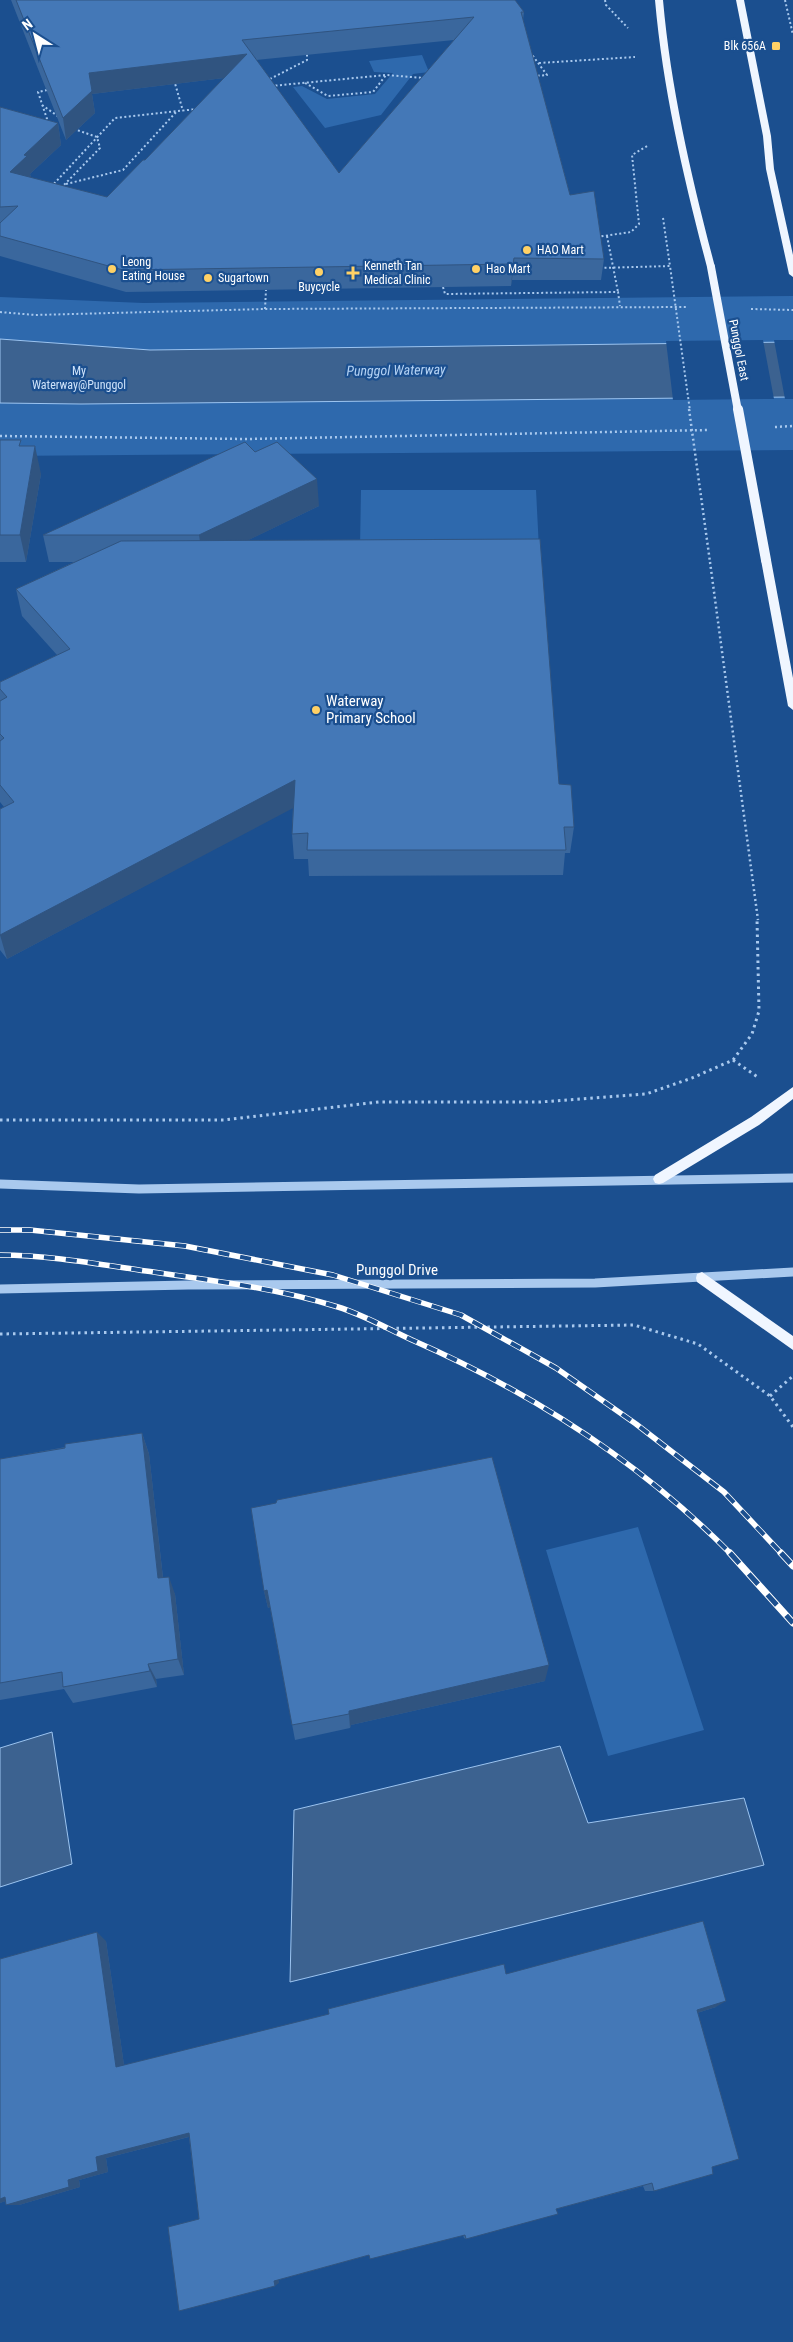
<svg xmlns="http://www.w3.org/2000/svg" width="793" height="2342" viewBox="0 0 793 2342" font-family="'Roboto Condensed',sans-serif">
<rect width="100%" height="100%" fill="#1b4f8f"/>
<path fill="#2e69ad" d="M 422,55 L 429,72 L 413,74 L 381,115 L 325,128 L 293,87 L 302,86 L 327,99 L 375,94 L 393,73 L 374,72 L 369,61 Z
M 793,296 L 793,450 L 0,456 L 0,297 L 143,303 Z
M 361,490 L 536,490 L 539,549 L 360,548 Z
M 638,1527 L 704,1730 L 608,1756 L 546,1550 Z"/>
<path fill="#3c6290" stroke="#9cc4f0" d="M 0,339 L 150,350 L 793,342 L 793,397 L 81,404 L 0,403 Z
M 52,1732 L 72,1864 L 0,1887 L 0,1748 Z
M 560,1746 L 588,1823 L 744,1798 L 764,1865 L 290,1982 L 294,1810 Z"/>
<path fill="#1b4f8f" d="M 763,340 L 774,399 L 673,400 L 666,341 Z
M 774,340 L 793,340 L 793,399 L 785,399 Z"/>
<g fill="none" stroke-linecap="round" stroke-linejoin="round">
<path stroke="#a9c9ee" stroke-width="2" stroke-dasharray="2 2.5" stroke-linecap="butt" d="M 605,0 L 606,5 L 628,28
M 785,0 L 793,35
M 530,52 L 547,75 L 535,76
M 539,63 L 635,57
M 174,80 L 183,111
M 266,81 L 307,60 L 307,52
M 305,83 L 328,96 L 373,92 L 386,75
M 271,86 L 386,75 L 424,78
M 47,90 L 38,92 L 48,122
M 42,105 L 59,117
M 66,184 L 123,170 L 177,111
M 51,187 L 115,118 L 197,109
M 61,188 L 100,148 L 97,137 L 74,129
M 663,218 L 670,266
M 607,236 L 618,292
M 597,237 L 631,232 L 639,224 L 632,155 L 649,145
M 443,287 L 445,294 L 618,292 L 620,306
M 265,309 L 266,290
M 751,309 L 793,310
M 0,312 L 35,315 L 265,309 L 687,307"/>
<path stroke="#a9c9ee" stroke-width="2.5" stroke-dasharray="2 3" stroke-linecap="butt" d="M 775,427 L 793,426
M 0,436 L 247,439 L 709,430
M 710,562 L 758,920"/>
<path stroke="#a9c9ee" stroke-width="3" stroke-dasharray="2.5 4" stroke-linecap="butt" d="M 733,1060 L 759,1078
M 0,1120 L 224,1120 L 379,1102 L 540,1102 L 646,1094 L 692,1078 L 733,1060 L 752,1034 L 759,1011 L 757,919
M 0,1334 L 634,1325 L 698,1344 L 770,1396 L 793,1427
M 770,1396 L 793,1376"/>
<path stroke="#a9c9ee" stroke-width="9" d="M 0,1184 L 139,1189 L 793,1178
M 0,1289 L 188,1285 L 595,1283 L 793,1272"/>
<path fill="#f0f6ff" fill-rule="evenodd" d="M 655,0 L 663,0 C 671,91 692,179 715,267 L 711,270 L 707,267 C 684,179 663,91 655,0 Z
M 736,0 L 744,0 L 771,136 L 774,169 L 793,255 L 793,277 L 789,274 L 766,169 L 763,136 Z
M 766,557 L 771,560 L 793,678 L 793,710 L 788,706 L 761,560 Z
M 793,1087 L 793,1099 L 759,1125 L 663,1183 L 659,1184 L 655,1183 L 653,1179 L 655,1175 L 751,1117 Z
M 702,1272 L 793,1336 L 793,1350 L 697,1282 L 696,1278 L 697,1274 Z"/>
<g stroke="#fff" stroke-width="5.5">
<path id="rail-far1" d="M 0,1230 L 30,1230 L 185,1246 L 333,1275 L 461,1315 L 556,1368 L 636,1424 L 724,1492 L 782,1554
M 0,1255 C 48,1255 98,1264 146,1271 C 209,1280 276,1288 338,1307 C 364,1315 388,1329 412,1340 C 531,1392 640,1462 731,1554"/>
</g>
<g stroke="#fff" stroke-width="7">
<path id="rail" d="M 730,1553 L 793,1623
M 781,1553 L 793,1566"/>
</g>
<use href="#rail-far1" stroke="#1b4f8f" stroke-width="4" stroke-dasharray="11" stroke-linecap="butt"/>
<use href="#rail" stroke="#1b4f8f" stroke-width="5" stroke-dasharray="14" stroke-linecap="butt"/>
<path stroke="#a9c9ee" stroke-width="2" stroke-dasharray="2 2.5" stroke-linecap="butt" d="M 600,268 L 670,266 L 690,411"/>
<path stroke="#a9c9ee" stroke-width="2.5" stroke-dasharray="2 3" stroke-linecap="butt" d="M 689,409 L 710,562"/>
<path stroke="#f0f6ff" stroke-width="8" d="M 711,267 L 738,411"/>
<path stroke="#f0f6ff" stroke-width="10" d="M 738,409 L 766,560"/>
</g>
<path fill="#3a679d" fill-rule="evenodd" d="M 11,0 L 515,0 L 524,12 L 523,20 L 570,195 L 604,259 L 601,280 L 512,280 L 511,286 L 126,292 L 0,256 L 0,107 L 58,123 L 61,145 L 30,174 L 31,178 L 107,197 L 145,160 L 224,78 L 92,94 L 95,113 L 66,140 ZM 454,40 L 339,173 L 256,60 Z
M 0,440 L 22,446 L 41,474 L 26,562 L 0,562 Z
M 255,452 L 319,506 L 248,540 L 559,784 L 574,827 L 570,853 L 565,853 L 563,875 L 309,876 L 308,859 L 294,859 L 292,834 L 293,807 L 7,959 L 0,950 L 0,809 L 4,807 L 0,802 L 0,682 L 57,655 L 22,616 L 16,589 L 74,562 L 49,562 L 43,535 Z
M 142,1433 L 149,1454 L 163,1577 L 175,1594 L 184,1675 L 156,1679 L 157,1687 L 73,1703 L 64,1689 L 0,1700 L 0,1459 Z
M 264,1591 L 545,1681 L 351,1725 L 350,1728 L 295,1740 L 270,1607 L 268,1608 Z
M 106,1941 L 124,2065 L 506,1974 L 716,2007 L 697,2013 L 712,2167 L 654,2191 L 645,2191 L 643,2186 L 556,2209 L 466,2239 L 464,2238 L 463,2235 L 369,2255 L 278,2280 L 279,2283 L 199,2219 L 189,2137 L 106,2158 L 108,2172 L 79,2180 L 80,2187 L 19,2205 L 5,2201 L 0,2203 L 0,1959 Z"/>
<path fill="#305480" d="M 247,54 L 249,75 L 92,94 L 95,113 L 66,140 L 63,118 L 89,73 Z
M 58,123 L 61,145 L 30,174 L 31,177 L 14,194 L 10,172 L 24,155 Z
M 514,258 L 512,280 L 511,286 L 513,264 Z
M 35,446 L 41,474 L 26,562 L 20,535 Z
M 317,479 L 319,506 L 203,562 L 199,535 Z
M 295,780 L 297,806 L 7,959 L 0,935 Z
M 142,1433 L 149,1454 L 165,1596 L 158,1578 Z
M 169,1577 L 175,1594 L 184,1675 L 178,1659 Z
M 267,1590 L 270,1607 L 268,1608 L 264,1591 Z
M 148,1664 L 156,1679 L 157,1687 L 150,1671 Z
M 549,1665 L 545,1681 L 351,1725 L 350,1728 L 349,1714 L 349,1711 Z
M 97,1932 L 106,1941 L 125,2072 L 116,2067 Z
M 726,2001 L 716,2007 L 687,2016 L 697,2010 Z
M 189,2133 L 196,2135 L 106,2158 L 108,2172 L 79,2180 L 80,2187 L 19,2205 L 6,2205 L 68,2180 L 96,2157 Z
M 5,2197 L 18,2197 L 0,2203 L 0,2199 Z
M 278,2278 L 279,2283 L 275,2286 L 274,2281 Z"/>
<path fill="#4478b7" stroke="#305480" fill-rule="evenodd" d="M 16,0 L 515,0 L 524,12 L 521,12 L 570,195 L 594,191 L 604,259 L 514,258 L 513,264 L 123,270 L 0,236 L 0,223 L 18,206 L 0,207 L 0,107 L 58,123 L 24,155 L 27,156 L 10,172 L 107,197 L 143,160 L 145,160 L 247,54 L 89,73 L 92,91 L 63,118 ZM 474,17 L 339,173 L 242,40 Z
M 0,440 L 21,440 L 19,446 L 35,446 L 20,535 L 0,535 Z
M 245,442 L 255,452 L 277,442 L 317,479 L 199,535 L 43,535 Z
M 540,539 L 559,784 L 571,785 L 574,827 L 564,827 L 566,850 L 307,850 L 308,833 L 292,834 L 295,780 L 0,935 L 0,809 L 14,802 L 0,785 L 0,741 L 4,738 L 0,734 L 0,701 L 7,697 L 0,689 L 0,682 L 70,649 L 16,589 L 121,541 Z
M 142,1433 L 158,1578 L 169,1577 L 178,1659 L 148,1664 L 150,1671 L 63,1687 L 62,1672 L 0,1683 L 0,1459 L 65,1448 L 65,1444 Z
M 492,1457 L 549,1665 L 349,1711 L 349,1714 L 292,1725 L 267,1590 L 264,1591 L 251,1508 L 276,1503 L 277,1500 Z
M 703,1921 L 726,2001 L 697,2010 L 739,2159 L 712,2167 L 713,2174 L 654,2191 L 652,2183 L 556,2209 L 558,2214 L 466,2239 L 465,2235 L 370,2259 L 369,2255 L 274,2281 L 275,2286 L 179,2311 L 168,2227 L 199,2219 L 189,2133 L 96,2157 L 98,2171 L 68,2180 L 69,2187 L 6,2205 L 5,2197 L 0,2199 L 0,1959 L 97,1932 L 116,2067 L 329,2014 L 328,2009 L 504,1964 L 506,1974 Z"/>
<g fill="#ffd166" stroke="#1b4f8f" stroke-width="2">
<rect x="771" y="41" width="10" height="10" rx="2.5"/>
<circle cx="527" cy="250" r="5"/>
<circle cx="112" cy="269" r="5"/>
<circle cx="476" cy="269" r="5"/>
<circle cx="319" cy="272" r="5"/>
<path d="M350.5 265.5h5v5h5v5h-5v5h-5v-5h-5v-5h5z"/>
<circle cx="208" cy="278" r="5"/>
<circle cx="316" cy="710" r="5"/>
</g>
<g text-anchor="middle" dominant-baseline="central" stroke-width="4.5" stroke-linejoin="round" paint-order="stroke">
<g font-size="12" fill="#fff" stroke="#1b4f8f" text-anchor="start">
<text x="766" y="46" text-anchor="end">Blk 656A</text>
<text x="537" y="250">HAO Mart</text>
<text x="122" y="262">Leong<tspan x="122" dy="14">Eating House</tspan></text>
<text x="364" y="266">Kenneth Tan<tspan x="364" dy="14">Medical Clinic</tspan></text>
<text x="486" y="269">Hao Mart</text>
<text x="218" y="278">Sugartown</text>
<text x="319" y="287" text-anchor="middle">Buycycle</text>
</g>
<g font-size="12" fill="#fff" stroke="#1b4f8f">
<text transform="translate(739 350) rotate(79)">Punggol East</text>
</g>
<g font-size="12" fill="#cfe3fa" stroke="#1b4f8f">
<text x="79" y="371">My<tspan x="79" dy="14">Waterway@Punggol</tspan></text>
</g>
<g font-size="14" font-style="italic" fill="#b5d3f5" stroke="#1b4f8f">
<text transform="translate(396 370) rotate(-1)">Punggol Waterway</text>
</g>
<g font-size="15" fill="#fff" stroke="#1b4f8f" text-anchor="start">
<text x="326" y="701">Waterway<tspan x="326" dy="17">Primary School</tspan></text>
</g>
<g font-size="15" fill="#fff" stroke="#1b4f8f">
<text x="397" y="1270">Punggol Drive</text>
</g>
</g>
<g transform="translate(35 35) rotate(324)" stroke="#1b4f8f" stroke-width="4" paint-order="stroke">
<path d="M0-4L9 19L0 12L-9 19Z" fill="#ffffff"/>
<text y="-8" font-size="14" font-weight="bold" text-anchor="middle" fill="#ffffff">N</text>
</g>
</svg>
